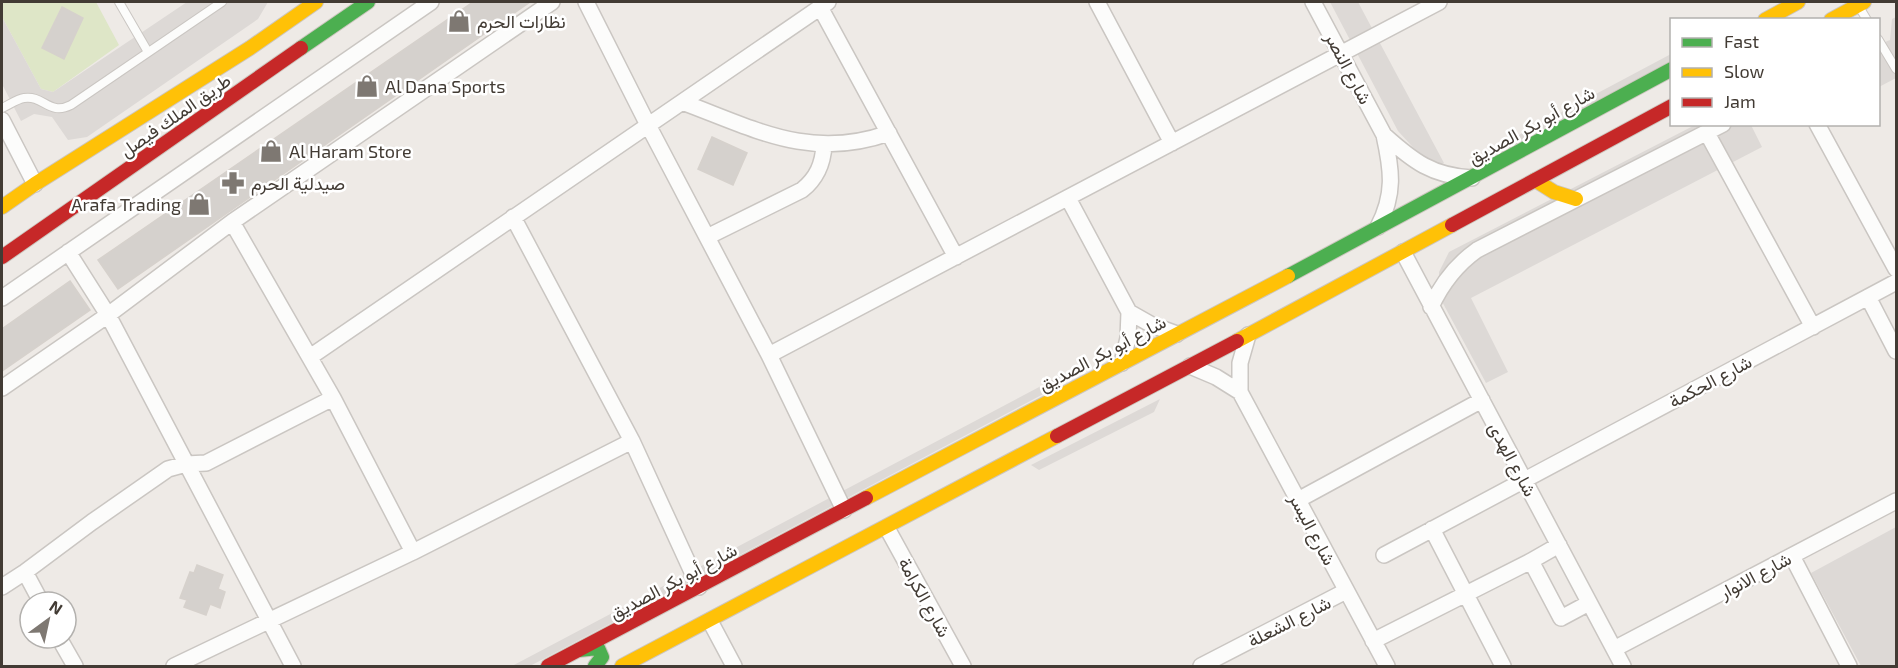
<svg xmlns="http://www.w3.org/2000/svg" width="1898" height="668" viewBox="0 0 1898 668" font-family="'Exo 2',Vazirmatn,sans-serif">
<rect width="100%" height="100%" fill="#eeeae6"/>
<path fill="#dee6c7" fill-rule="evenodd" d="M 2,2 L 96,2 L 119,45 L 53,92 L 41,89 L 2,17 ZM 61,8 L 83,18 L 63,58 L 42,48 Z"/>
<path fill="#ddd9d6" d="M 187,2 L 268,2 L 258,19 L 87,137 L 68,140 L 52,117 L 34,114 L 21,121 L 2,84 L 2,17 L 41,89 L 53,92 Z
M 1330,2 L 1358,2 L 1444,163 L 1432,168 L 1398,131 Z
M 1896,17 L 1896,78 L 1879,87 L 1878,45 L 1890,40 L 1892,19 Z
M 1671,54 L 1671,64 L 1501,155 L 1504,143 Z
M 1695,125 L 1751,125 L 1762,147 L 1471,298 L 1508,372 L 1486,383 L 1439,296 L 1439,272 L 1449,252 Z
M 1077,367 L 1087,371 L 530,666 L 512,666 Z
M 1160,399 L 1154,412 L 1039,470 L 1031,465 Z
M 1896,527 L 1896,666 L 1861,666 L 1811,573 Z"/>
<path fill="#d5d1cd" stroke="#d6d1cc" stroke-width="1.5" d="M 473,2 L 530,2 L 118,289 L 98,260 Z
M 62,7 L 83,18 L 64,59 L 42,48 Z
M 712,137 L 747,153 L 733,185 L 698,169 Z
M 70,281 L 90,310 L 2,371 L 2,329 Z
M 197,565 L 223,575 L 218,589 L 225,592 L 220,608 L 210,604 L 206,615 L 184,607 L 187,600 L 180,598 L 190,572 L 194,573 Z"/>
<g fill="none" stroke-linecap="round" stroke-linejoin="round">
<g stroke="#cac6c2" stroke-width="10">
<path id="lane" d="M 119,2 L 148,52
M 1858,5 L 1867,20
M 1878,39 L 1896,69
M 2,108 C 9,105 17,99 24,98 C 44,95 49,116 71,105 L 222,2"/>
</g>
<g stroke="#cac6c2" stroke-width="18">
<path id="street" d="M 586,2 L 648,125 L 769,355 L 844,510
M 1097,2 L 1172,143
M 1313,2 L 1384,135 C 1392,171 1395,194 1378,227
M 820,7 L 956,257
M 682,102 C 755,129 810,161 889,133
M 2,120 L 35,184
M 1817,124 L 1896,269
M 1707,133 L 1813,327
M 1384,135 C 1413,161 1432,176 1472,178
M 1068,198 L 1129,312 L 1128,338 L 1122,363
M 513,217 L 632,441 L 699,587
M 232,222 L 333,398 L 413,552
M 707,237 L 802,190 C 817,178 823,164 824,145
M 68,252 L 108,315 L 293,666
M 1403,252 L 1623,666
M 1868,297 L 1896,351
M 2,298 L 431,2
M 1431,307 C 1442,283 1456,265 1477,250 L 1723,124
M 1129,312 L 1152,325 L 1177,334
M 1248,335 L 1240,363 L 1240,392 L 1387,666
M 769,355 L 1439,2
M 310,357 L 828,2
M 1190,366 L 1216,377 L 1240,392
M 2,388 L 108,315 L 232,222 L 552,2
M 1298,500 L 1482,400
M 887,528 L 963,666
M 1432,529 L 1503,666
M 1384,555 L 1896,282
M 1792,556 L 1849,666
M 1531,561 L 1561,618 L 1589,603
M 25,572 L 41,602
M 2,587 L 25,572 L 92,522 L 168,469 L 186,464 L 206,463 L 333,398
M 710,621 L 734,666
M 59,638 L 75,666
M 1373,641 L 1531,561 L 1559,545
M 1614,649 L 1896,501
M 174,666 L 413,552 L 632,441
M 1201,666 L 1346,591"/>
</g>
<g stroke="#ccc6be" stroke-width="16">
<path id="fast" d="M 301,48 L 368,2
M 1288,276 L 1672,69
M 579,650 L 598,648 L 602,657 L 595,666"/>
</g>
<g stroke="#ccc6be" stroke-width="16">
<path id="slow" d="M 1765,20 L 1798,2
M 1831,20 L 1864,2
M 1535,180 L 1554,192 L 1576,199
M 2,207 L 35,184 L 250,48 L 316,2
M 1237,341 L 1452,225
M 866,498 L 1288,276
M 622,666 L 1057,436"/>
</g>
<g stroke="#ccc6be" stroke-width="16">
<path id="jam" d="M 1452,225 L 1672,106
M 2,257 L 301,48
M 1057,436 L 1237,341
M 548,666 L 866,498"/>
</g>
<use href="#lane" stroke="#fcfcfb" stroke-width="8"/>
<use href="#street" stroke="#fcfcfb" stroke-width="15"/>
<use href="#fast" stroke="#4caf50" stroke-width="14"/>
<use href="#slow" stroke="#ffc107" stroke-width="14"/>
<use href="#jam" stroke="#c62828" stroke-width="14"/>
</g>
<defs>
<g id="shop-bare" transform="scale(1.8)"><path d="M-5-2.5h2.3a2.7 3.5 0 0 1 5.4 0H5L5.5 6h-11ZM-1.5-2.5h3a1.5 2.3 0 0 0-3 0Z" fill="#7e7872" stroke="#fff" stroke-width="2.5" paint-order="stroke"/></g>
<g id="pharmacy-bare" transform="scale(1.8)"><path d="M-2-6h4v4h4v4h-4v4h-4v-4h-4v-4h4Z" fill="#7e7872" stroke="#fff" stroke-width="2.5" paint-order="stroke"/></g>
</defs>
<g fill-rule="evenodd">
<use href="#shop-bare" x="459" y="21"/>
<use href="#shop-bare" x="367" y="86"/>
<use href="#shop-bare" x="271" y="151"/>
<use href="#pharmacy-bare" x="233" y="183"/>
<use href="#shop-bare" x="199" y="204"/>
</g>
<g text-anchor="middle" dominant-baseline="central" stroke-width="5" stroke-linejoin="round" paint-order="stroke">
<g font-size="18" fill="#423b34" stroke="#fff" text-anchor="start">
<text x="477" y="21">نظارات الحرم</text>
<text x="385" y="86">Al Dana Sports</text>
<text x="289" y="151">Al Haram Store</text>
<text x="251" y="183">صيدلية الحرم</text>
<text x="181" y="204" text-anchor="end">Arafa Trading</text>
</g>
<g font-size="18" fill="#423b34" stroke="#fff">
<text transform="translate(1349 68) rotate(62)">شارع النصر</text>
<text transform="translate(175 115) rotate(-35)">طريق الملك فيصل</text>
<text transform="translate(1531 125) rotate(-29)">شارع أبو بكر الصديق</text>
<text transform="translate(1102 353) rotate(-28)">شارع أبو بكر الصديق</text>
<text transform="translate(1710 381) rotate(-28)">شارع الحكمة</text>
<text transform="translate(1513 459) rotate(62)">شارع الهدى</text>
<text transform="translate(1313 529) rotate(62)">شارع اليسر</text>
<text transform="translate(1755 575) rotate(-28)">شارع الانوار</text>
<text transform="translate(673 581) rotate(-28)">شارع أبو بكر الصديق</text>
<text transform="translate(925 597) rotate(61)">شارع الكرامة</text>
<text transform="translate(1289 621) rotate(-27)">شارع الشعلة</text>
</g>
</g>
<rect width="1898" height="668" fill="none" stroke="#423b34" stroke-width="6"/>
<rect x="1670" y="18" width="210" height="108" fill="#ffffff" stroke="#b3b1ae" stroke-width="1.5"/>
<rect x="1682" y="38" width="30" height="9" fill="#4caf50" stroke="#b3b1ae" stroke-width="1.5"/>
<text x="1724" y="48" font-size="18" fill="#423b34">Fast</text>
<rect x="1682" y="68" width="30" height="9" fill="#ffc107" stroke="#b3b1ae" stroke-width="1.5"/>
<text x="1724" y="78" font-size="18" fill="#423b34">Slow</text>
<rect x="1682" y="98" width="30" height="9" fill="#c62828" stroke="#b3b1ae" stroke-width="1.5"/>
<text x="1724" y="108" font-size="18" fill="#423b34">Jam</text>
<g transform="translate(48 620) rotate(33)"><circle r="28" fill="#ffffff" stroke="#b3b1ae" stroke-width="1.5"/>
<path d="M0-4.5L10 22L0 15L-10 22Z" fill="#7e7872"/>
<text y="-9" font-size="16" font-weight="bold" text-anchor="middle" fill="#423b34">N</text>
</g>
</svg>
